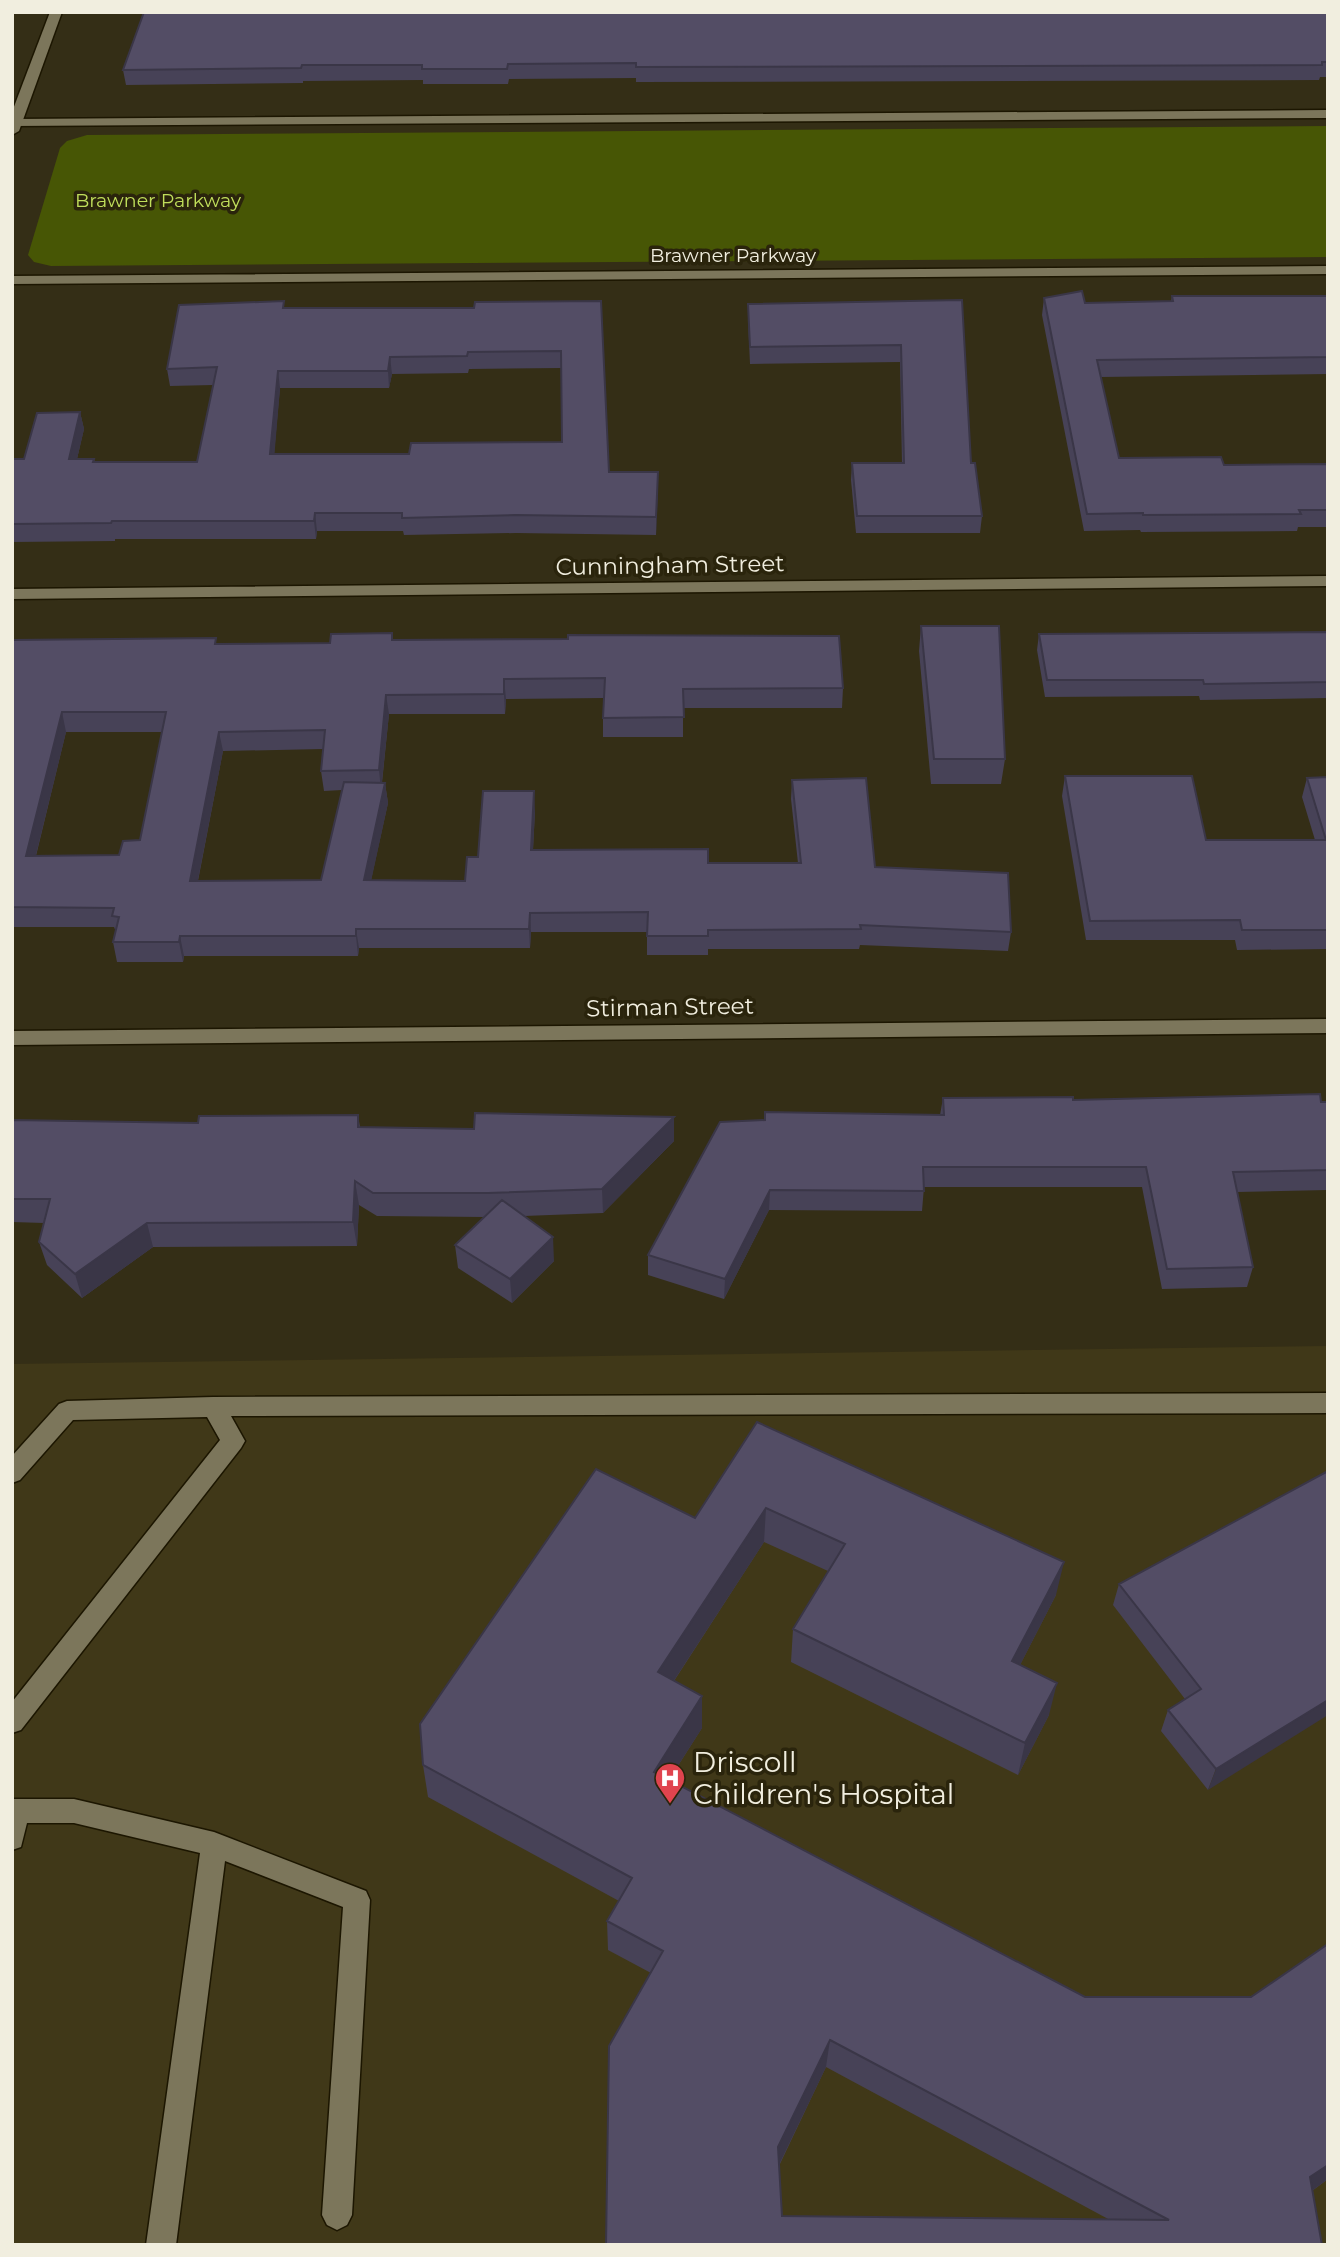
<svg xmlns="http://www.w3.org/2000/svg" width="1340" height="2257" viewBox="0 0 1340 2257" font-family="Montserrat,sans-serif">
<rect width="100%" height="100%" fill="#342e16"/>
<path fill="#403818" d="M 1328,1346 L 1328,2245 L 12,2245 L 12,1364 Z"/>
<path fill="#475605" d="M 1328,126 L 1328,257 L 51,266 L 34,262 L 28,255 L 60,148 L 67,141 L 87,135 Z"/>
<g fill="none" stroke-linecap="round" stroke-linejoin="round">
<g stroke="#1c1601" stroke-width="3">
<path id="service" d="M 1328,1393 L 1328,1413 L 231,1416 L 245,1441 L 241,1448 L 21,1730 L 12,1733 L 12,1702 L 220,1440 L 207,1417 L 73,1420 L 20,1480 L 12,1483 L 12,1456 L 59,1404 L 67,1401 L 213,1397 Z
M 12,1799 L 74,1799 L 214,1832 L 366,1891 L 370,1900 L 352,2215 L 347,2225 L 337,2230 L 327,2225 L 322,2215 L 343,1907 L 225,1861 L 176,2245 L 146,2245 L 200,1853 L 74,1823 L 27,1823 L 21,1847 L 12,1850 Z"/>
</g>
<g stroke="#1c1601" stroke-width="3">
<path id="minor" d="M 1328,576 L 1328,586 L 12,599 L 12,589 Z
M 1328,1019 L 1328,1033 L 12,1045 L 12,1031 Z"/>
</g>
<g stroke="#1c1601" stroke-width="3">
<path id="tertiary" d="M 1328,110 L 1328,118 L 12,126 L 12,120 L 15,119 Z
M 1328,266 L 1328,274 L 12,284 L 12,276 Z"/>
</g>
<g stroke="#1c1601" stroke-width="3">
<path id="secondary" d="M 50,12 L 62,12 L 19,131 L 12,135 L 12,112 Z"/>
</g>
<use href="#service" fill="#7c765b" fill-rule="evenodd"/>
<use href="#minor" fill="#7c765b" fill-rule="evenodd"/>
<use href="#tertiary" fill="#7c765b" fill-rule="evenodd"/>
<use href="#secondary" fill="#7c765b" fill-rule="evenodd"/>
</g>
<path fill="#474257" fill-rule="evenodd" d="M 1328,12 L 1328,77 L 1320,77 L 1319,80 L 636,82 L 636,78 L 509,79 L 508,84 L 423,84 L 423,80 L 303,81 L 303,83 L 126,85 L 123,70 Z
M 1172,296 L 1328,296 L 1328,374 L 1101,377 L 1119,458 L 1224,465 L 1328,464 L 1328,527 L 1298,527 L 1297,531 L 1141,532 L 1140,530 L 1084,531 L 1042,315 L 1044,298 L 1085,303 L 1171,301 Z
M 962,300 L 971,463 L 982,516 L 980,533 L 856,533 L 851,480 L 852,463 L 902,463 L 900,362 L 750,364 L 748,320 L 748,304 Z
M 601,301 L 609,472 L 658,472 L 656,535 L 516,533 L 404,535 L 403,531 L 317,531 L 316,539 L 115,539 L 115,541 L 12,542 L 12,459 L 24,459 L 80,412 L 84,429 L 77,459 L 94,459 L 95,462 L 197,462 L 213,385 L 170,386 L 167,369 L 285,308 L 474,308 ZM 561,368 L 562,442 L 409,454 L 274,454 L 280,388 L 389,388 L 392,374 L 468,373 L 469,369 Z
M 921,626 L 1005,759 L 1001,784 L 931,784 L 919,651 Z
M 1328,632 L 1328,698 L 1200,700 L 1199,696 L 1045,697 L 1037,650 L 1039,634 Z
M 392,633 L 393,640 L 843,688 L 842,708 L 683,708 L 683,737 L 603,737 L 603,718 L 604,698 L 506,699 L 505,714 L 389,714 L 382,783 L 385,783 L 388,803 L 371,880 L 465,881 L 478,857 L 535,811 L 533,850 L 708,863 L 798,863 L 791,799 L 792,780 L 875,867 L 1011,932 L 1008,951 L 860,945 L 859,949 L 708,949 L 708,955 L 647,955 L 647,932 L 531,932 L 530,948 L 359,948 L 358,956 L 184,956 L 183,962 L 117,962 L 113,942 L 116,932 L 114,927 L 12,927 L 12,640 L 218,644 L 330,643 ZM 66,732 L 162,732 L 140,840 L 119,855 L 36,856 ZM 323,749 L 321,771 L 324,791 L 342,790 L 321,880 L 198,881 L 223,751 Z
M 1065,776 L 1206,840 L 1315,840 L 1302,797 L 1307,778 L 1328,777 L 1328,949 L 1237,950 L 1235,940 L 1086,940 L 1062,796 Z
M 943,1098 L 1073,1100 L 1328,1102 L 1328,1190 L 1237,1192 L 1253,1267 L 1247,1287 L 1162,1289 L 1142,1187 L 924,1187 L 922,1211 L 769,1210 L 724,1299 L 648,1275 L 648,1255 L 765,1120 L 940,1115 Z
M 358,1115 L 360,1127 L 474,1129 L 674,1117 L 674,1141 L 603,1213 L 524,1216 L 554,1261 L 512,1303 L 458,1268 L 455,1245 L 484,1217 L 377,1216 L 359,1205 L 357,1246 L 153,1247 L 82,1298 L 47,1265 L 39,1242 L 44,1223 L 12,1222 L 12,1120 L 198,1123 Z
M 757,1422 L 1056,1595 L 1020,1665 L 1049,1715 L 1018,1775 L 791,1662 L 793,1629 L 828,1571 L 764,1542 L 674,1681 L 702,1728 L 669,1780 L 1328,2179 L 1312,2191 L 1322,2245 L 606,2245 L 651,1973 L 608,1950 L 607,1921 L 619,1901 L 428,1797 L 423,1765 L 695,1518 ZM 826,2067 L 1110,2220 L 782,2216 L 779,2166 Z
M 1328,1471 L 1208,1790 L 1161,1731 L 1168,1710 L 1185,1699 L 1113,1605 L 1119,1584 Z"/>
<path fill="#3a3647" d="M 390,357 L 392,374 L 389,388 L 388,371 Z
M 278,371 L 280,388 L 273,472 L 270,454 Z
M 80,412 L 84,429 L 73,476 L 69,459 Z
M 658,472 L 658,490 L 656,535 L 656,517 Z
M 315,513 L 317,531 L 316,539 L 314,521 Z
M 504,679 L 506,699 L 505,714 L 504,694 Z
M 386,695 L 389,714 L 381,790 L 379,770 Z
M 62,712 L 66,732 L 31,875 L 26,856 Z
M 219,732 L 223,751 L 194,900 L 190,881 Z
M 385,783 L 388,803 L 367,900 L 364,880 Z
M 534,791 L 535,811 L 532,869 L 531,850 Z
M 530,913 L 531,932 L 530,948 L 529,929 Z
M 356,929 L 359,948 L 358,956 L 356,936 Z
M 180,936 L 184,956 L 183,962 L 179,942 Z
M 674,1117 L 674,1141 L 603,1213 L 602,1189 Z
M 355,1181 L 359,1205 L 357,1246 L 353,1222 Z
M 770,1190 L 769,1210 L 724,1299 L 725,1279 Z
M 147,1223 L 153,1247 L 82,1298 L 75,1274 Z
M 553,1237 L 554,1261 L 512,1303 L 510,1279 Z
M 766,1508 L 764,1542 L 658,1705 L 658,1672 Z
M 1064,1562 L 1056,1595 L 1005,1694 L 1012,1661 Z
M 1057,1683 L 1049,1715 L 1018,1775 L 1025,1743 Z
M 702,1696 L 702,1728 L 654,1803 L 654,1772 Z
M 1328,1700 L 1328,1715 L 1208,1790 L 1216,1769 Z
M 830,2040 L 826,2067 L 775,2173 L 778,2147 Z
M 1328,2165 L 1328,2179 L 1295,2203 L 1310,2177 Z"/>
<path fill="#534d65" stroke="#3a3647" stroke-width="2" fill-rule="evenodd" d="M 144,12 L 1328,12 L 1328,62 L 1322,62 L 1322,65 L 636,67 L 636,63 L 508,64 L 507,69 L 422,69 L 422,65 L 302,65 L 301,68 L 123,70 Z
M 1082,291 L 1085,303 L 1173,301 L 1172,296 L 1328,296 L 1328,357 L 1097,360 L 1119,458 L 1221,457 L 1224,465 L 1328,464 L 1328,510 L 1299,510 L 1301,514 L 1143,515 L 1143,513 L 1087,514 L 1044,298 Z
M 962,300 L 971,463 L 975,463 L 982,516 L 857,516 L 852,463 L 904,463 L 901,345 L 750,347 L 748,304 Z
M 284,301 L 283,308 L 474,308 L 475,302 L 601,301 L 609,472 L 658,472 L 656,517 L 515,515 L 402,518 L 402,513 L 315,513 L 314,521 L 112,521 L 111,523 L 12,524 L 12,459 L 24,459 L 37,413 L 80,412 L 69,459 L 94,459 L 93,462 L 197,462 L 217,367 L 167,369 L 179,305 ZM 561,351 L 562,442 L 411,443 L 409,454 L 270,454 L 278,371 L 388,371 L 390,357 L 467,356 L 468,352 Z
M 921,626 L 999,626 L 1005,759 L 934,759 Z
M 1328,632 L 1328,682 L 1204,684 L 1203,680 L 1047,680 L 1039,634 Z
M 392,633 L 392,640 L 568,639 L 568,635 L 839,636 L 843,688 L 683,689 L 684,717 L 603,718 L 605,678 L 504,679 L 504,694 L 386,695 L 379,770 L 321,771 L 325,730 L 219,732 L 190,881 L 321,880 L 344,782 L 385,783 L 364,880 L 465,881 L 467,857 L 478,857 L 483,791 L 534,791 L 531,850 L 708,849 L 708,863 L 801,863 L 792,780 L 866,778 L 875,867 L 1008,873 L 1011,932 L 860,925 L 861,929 L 708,930 L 708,936 L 647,936 L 648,912 L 530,913 L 529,929 L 356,929 L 356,936 L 180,936 L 179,942 L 113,942 L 119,917 L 112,916 L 114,908 L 12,907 L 12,640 L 216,638 L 215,644 L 330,643 L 331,634 ZM 62,712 L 166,712 L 140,840 L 123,841 L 119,855 L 26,856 Z
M 1065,776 L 1192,776 L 1206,840 L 1326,840 L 1307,778 L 1328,777 L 1328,930 L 1242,930 L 1240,920 L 1090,921 Z
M 1320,1094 L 1321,1102 L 1328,1102 L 1328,1170 L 1233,1172 L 1253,1267 L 1167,1269 L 1146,1167 L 923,1167 L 924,1191 L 770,1190 L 725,1279 L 648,1255 L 720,1122 L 765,1120 L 765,1112 L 944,1115 L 943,1098 L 1073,1097 L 1073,1100 Z
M 475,1113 L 674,1117 L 602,1189 L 488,1193 L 373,1193 L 355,1181 L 353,1222 L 147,1223 L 75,1274 L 39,1242 L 50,1199 L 12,1199 L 12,1120 L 198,1123 L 199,1116 L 358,1115 L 358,1127 L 474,1129 Z
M 502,1200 L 553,1237 L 510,1279 L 455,1245 Z
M 757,1422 L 1064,1562 L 1012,1661 L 1057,1683 L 1025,1743 L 793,1629 L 845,1544 L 766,1508 L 658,1672 L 702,1696 L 654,1772 L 1085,1997 L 1251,1997 L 1328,1944 L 1328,2165 L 1310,2177 L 1322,2245 L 606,2245 L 609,2046 L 663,1951 L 607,1921 L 632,1878 L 423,1765 L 420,1724 L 596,1469 L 695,1518 ZM 830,2040 L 1169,2220 L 782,2216 L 778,2147 Z
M 1328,1471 L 1328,1700 L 1216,1769 L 1168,1710 L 1201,1689 L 1119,1584 Z"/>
<defs>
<g id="hospital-pin" transform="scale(1.575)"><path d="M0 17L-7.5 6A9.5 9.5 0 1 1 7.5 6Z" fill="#e0444e" stroke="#2a240c"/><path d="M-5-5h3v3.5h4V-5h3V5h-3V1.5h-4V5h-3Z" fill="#fff"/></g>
</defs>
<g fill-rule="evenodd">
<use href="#hospital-pin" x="670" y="1778"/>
</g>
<g text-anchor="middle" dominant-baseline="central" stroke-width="7" stroke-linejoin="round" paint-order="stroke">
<g font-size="19" fill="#c0de5b" stroke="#2a240c">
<text x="158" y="200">Brawner Parkway</text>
</g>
<g font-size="19" fill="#f1eedf" stroke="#2a240c">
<text x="733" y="255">Brawner Parkway</text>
</g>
<g font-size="23" fill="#f1eedf" stroke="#2a240c">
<text transform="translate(670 565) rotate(-1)">Cunningham Street</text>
<text transform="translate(670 1007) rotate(-1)">Stirman Street</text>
</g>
<g font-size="28" fill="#f1eedf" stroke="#2a240c" text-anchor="start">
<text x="693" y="1762">Driscoll<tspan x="693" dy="32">Children's Hospital</tspan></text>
</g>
</g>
<rect width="1340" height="2257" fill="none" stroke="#f1eedf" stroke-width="28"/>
</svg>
